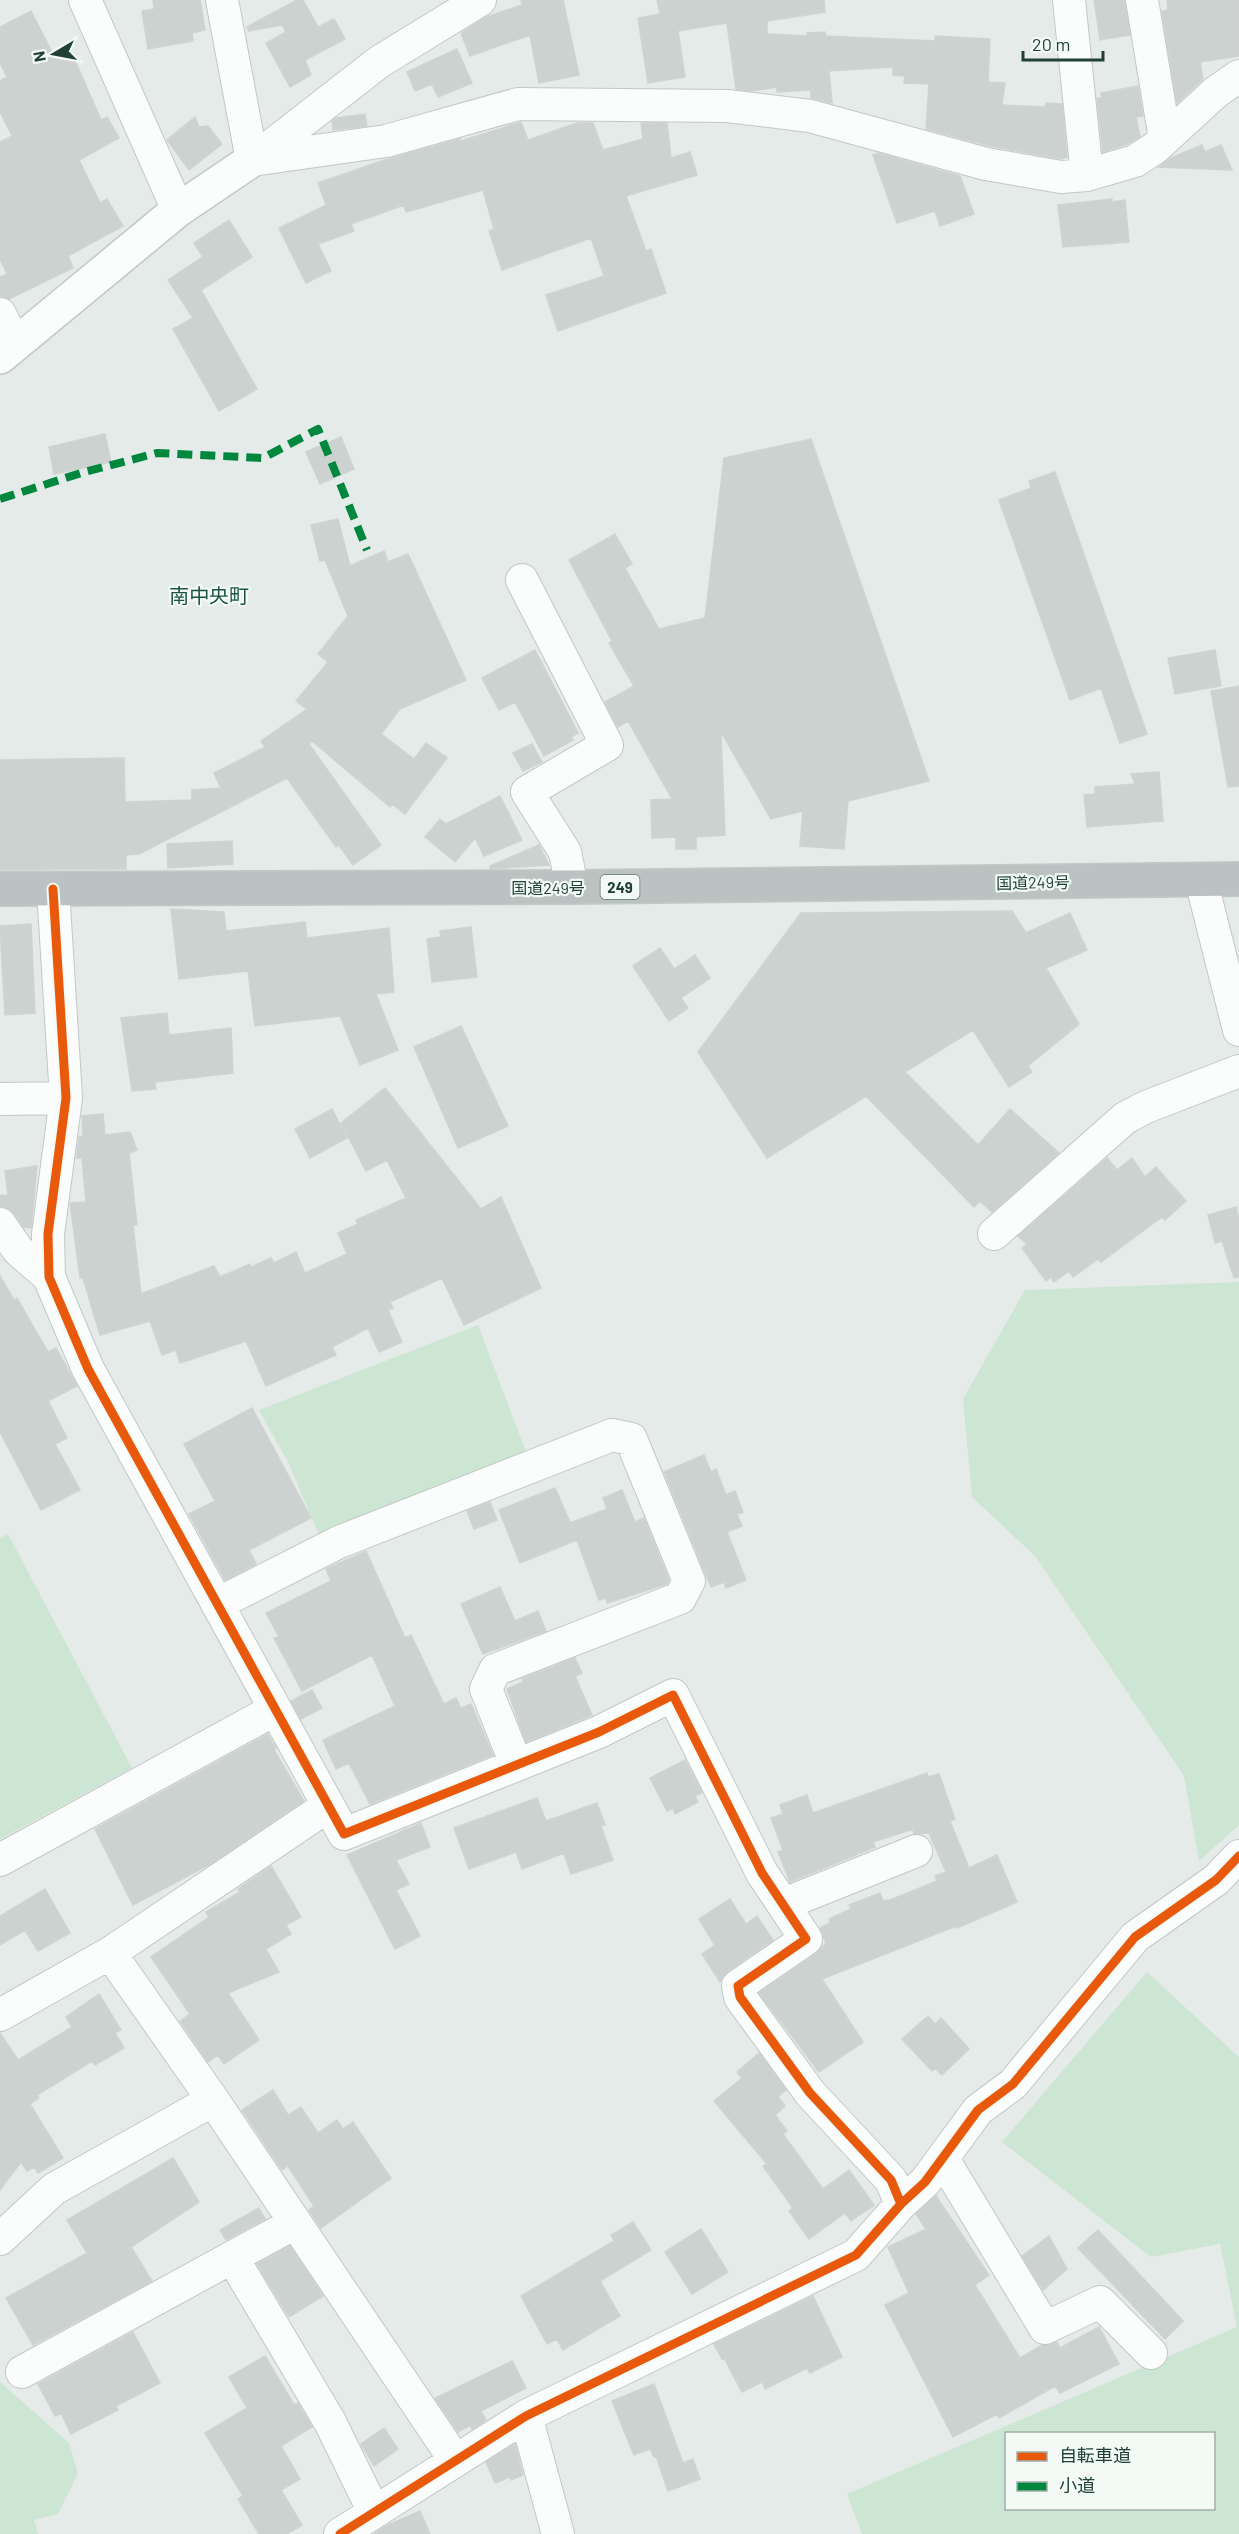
<svg xmlns="http://www.w3.org/2000/svg" width="1239" height="2534" viewBox="0 0 1239 2534" font-family="Barlow,'Noto Sans JP',sans-serif">
<rect width="100%" height="100%" fill="#e5ebe8"/>
<path fill="#cde5d3" fill-rule="evenodd" d="M 1239,1282 L 1239,1825 L 1199,1861 L 1184,1776 L 1035,1556 L 972,1497 L 963,1399 L 1025,1290 Z
M 478,1325 L 528,1457 L 320,1537 L 288,1462 L 259,1410 Z
M 8,1534 L 132,1768 L 0,1839 L 0,1538 Z
M 1147,1972 L 1239,2057 L 1239,2534 L 862,2534 L 847,2494 L 1237,2327 L 1220,2244 L 1151,2257 L 1002,2142 ZM 1006,2434 L 1214,2434 L 1214,2508 L 1006,2508 Z
M 0,2382 L 69,2443 L 78,2473 L 58,2514 L 34,2520 L 38,2534 L 0,2534 Z"/>
<path fill="#ccd2cf" stroke="#ced4d1" stroke-width="1.5" d="M 153,0 L 200,0 L 205,30 L 192,33 L 193,41 L 148,49 L 142,11 L 154,9 Z
M 297,0 L 303,0 L 318,27 L 334,19 L 345,39 L 305,60 L 311,75 L 290,87 L 266,43 L 286,32 L 282,25 L 249,31 L 247,27 Z
M 521,0 L 563,0 L 579,75 L 539,83 L 530,35 L 470,56 L 461,33 L 486,17 L 522,5 Z
M 657,0 L 824,0 L 825,12 L 767,21 L 767,34 L 807,36 L 807,33 L 825,32 L 826,36 L 935,41 L 935,36 L 990,39 L 988,82 L 1005,83 L 1002,105 L 1045,107 L 1046,103 L 1062,104 L 1067,157 L 1062,159 L 990,146 L 926,129 L 929,84 L 904,83 L 905,76 L 893,75 L 893,67 L 829,71 L 832,103 L 811,98 L 811,90 L 777,92 L 777,87 L 752,91 L 736,89 L 727,23 L 678,31 L 685,77 L 648,83 L 638,18 L 660,14 Z
M 1094,0 L 1124,0 L 1130,35 L 1100,40 Z
M 1167,0 L 1239,0 L 1239,56 L 1200,62 L 1203,79 L 1177,103 L 1162,11 L 1168,10 Z
M 31,11 L 55,58 L 71,51 L 101,120 L 107,117 L 119,138 L 79,160 L 100,203 L 107,199 L 123,226 L 68,256 L 73,268 L 9,299 L 0,296 L 0,277 L 7,274 L 0,259 L 0,142 L 12,136 L 0,112 L 0,81 L 7,77 L 0,63 L 0,27 Z
M 457,49 L 472,83 L 438,97 L 432,84 L 415,91 L 407,72 Z
M 1138,86 L 1143,116 L 1136,117 L 1140,137 L 1127,144 L 1103,152 L 1097,98 L 1102,98 L 1101,93 Z
M 365,114 L 367,126 L 333,130 L 332,121 L 336,118 Z
M 195,117 L 199,127 L 208,126 L 222,144 L 189,170 L 167,140 Z
M 521,122 L 528,140 L 577,123 L 593,123 L 603,150 L 643,139 L 641,123 L 667,123 L 671,158 L 690,152 L 697,175 L 626,196 L 646,251 L 651,249 L 666,293 L 558,331 L 546,295 L 604,276 L 591,238 L 502,270 L 489,231 L 494,229 L 483,190 L 406,212 L 404,205 L 351,224 L 354,231 L 318,244 L 331,271 L 306,283 L 279,228 L 326,205 L 318,183 L 387,159 L 460,139 L 461,141 Z
M 1202,145 L 1205,152 L 1221,145 L 1232,170 L 1159,167 L 1171,158 Z
M 878,153 L 960,176 L 974,214 L 940,226 L 935,211 L 897,223 L 873,155 Z
M 1112,199 L 1112,202 L 1125,200 L 1129,242 L 1063,247 L 1058,205 Z
M 229,220 L 252,257 L 201,290 L 257,389 L 219,411 L 173,329 L 193,318 L 168,280 L 203,257 L 194,243 Z
M 105,434 L 111,462 L 54,474 L 49,447 Z
M 341,437 L 354,469 L 320,484 L 306,452 Z
M 811,439 L 929,781 L 848,801 L 844,849 L 800,846 L 803,811 L 771,819 L 721,732 L 725,835 L 696,837 L 696,849 L 676,849 L 676,837 L 652,838 L 651,800 L 672,799 L 628,721 L 618,727 L 605,702 L 634,686 L 609,643 L 612,641 L 569,560 L 615,534 L 632,564 L 625,568 L 659,629 L 705,618 L 724,458 Z
M 1055,472 L 1147,734 L 1120,743 L 1101,688 L 1070,700 L 999,500 L 1031,488 L 1029,481 Z
M 338,519 L 350,566 L 384,551 L 388,562 L 408,554 L 466,680 L 400,709 L 381,734 L 414,759 L 426,743 L 447,758 L 405,814 L 392,804 L 390,807 L 312,741 L 309,744 L 381,845 L 353,865 L 339,845 L 336,847 L 287,778 L 139,854 L 126,855 L 126,869 L 0,870 L 0,760 L 124,758 L 125,802 L 192,800 L 192,790 L 221,788 L 214,773 L 265,747 L 261,741 L 307,709 L 296,701 L 328,662 L 318,654 L 348,616 L 325,560 L 320,561 L 311,525 Z
M 535,650 L 578,733 L 571,737 L 573,740 L 544,756 L 515,702 L 499,710 L 482,678 Z
M 1215,650 L 1221,686 L 1175,694 L 1168,658 Z
M 1239,686 L 1239,786 L 1228,787 L 1211,691 Z
M 532,744 L 542,762 L 523,771 L 513,753 Z
M 1159,772 L 1163,821 L 1087,827 L 1084,795 L 1095,794 L 1095,787 L 1135,784 L 1131,774 Z
M 500,796 L 522,840 L 484,856 L 475,838 L 455,862 L 425,837 L 440,819 L 446,824 Z
M 232,841 L 233,864 L 168,868 L 167,844 Z
M 539,845 L 549,865 L 490,869 L 490,866 Z
M 171,909 L 224,912 L 226,931 L 305,922 L 307,938 L 389,928 L 394,992 L 376,994 L 398,1050 L 360,1065 L 340,1016 L 255,1026 L 248,971 L 179,979 Z
M 1012,911 L 1026,933 L 1070,913 L 1087,950 L 1046,968 L 1079,1024 L 1028,1066 L 1032,1072 L 1009,1087 L 973,1030 L 905,1072 L 978,1145 L 1010,1109 L 1059,1153 L 992,1212 L 980,1201 L 974,1207 L 866,1096 L 767,1158 L 698,1052 L 801,913 Z
M 31,924 L 35,1013 L 5,1015 L 0,926 Z
M 471,927 L 477,977 L 432,982 L 427,939 L 441,937 L 440,931 Z
M 660,948 L 674,969 L 695,955 L 710,978 L 681,998 L 688,1008 L 669,1021 L 633,966 Z
M 167,1013 L 169,1035 L 231,1028 L 233,1073 L 155,1082 L 156,1089 L 132,1091 L 121,1018 Z
M 461,1026 L 508,1126 L 458,1148 L 414,1047 Z
M 385,1088 L 481,1209 L 501,1197 L 541,1288 L 464,1325 L 442,1278 L 390,1302 L 393,1308 L 388,1310 L 402,1342 L 379,1352 L 368,1328 L 332,1347 L 336,1355 L 266,1386 L 246,1341 L 180,1363 L 176,1350 L 162,1355 L 150,1321 L 100,1335 L 83,1278 L 80,1278 L 70,1203 L 86,1202 L 82,1158 L 77,1158 L 77,1153 L 79,1137 L 83,1137 L 82,1116 L 103,1114 L 105,1135 L 130,1132 L 137,1150 L 129,1153 L 137,1225 L 133,1225 L 141,1294 L 214,1266 L 220,1277 L 250,1264 L 251,1267 L 271,1258 L 274,1263 L 296,1252 L 305,1273 L 347,1254 L 338,1233 L 358,1224 L 356,1220 L 406,1198 L 387,1160 L 366,1171 L 341,1123 Z
M 332,1109 L 347,1138 L 310,1158 L 295,1129 Z
M 1107,1158 L 1117,1170 L 1132,1158 L 1145,1177 L 1156,1167 L 1186,1201 L 1165,1220 L 1162,1217 L 1101,1262 L 1098,1259 L 1073,1277 L 1069,1271 L 1054,1282 L 1051,1277 L 1046,1281 L 1022,1248 L 1027,1244 L 1018,1236 Z
M 37,1166 L 31,1228 L 24,1227 L 14,1213 L 0,1206 L 0,1195 L 8,1196 L 5,1171 Z
M 1236,1207 L 1239,1219 L 1239,1277 L 1234,1278 L 1222,1241 L 1215,1243 L 1208,1215 Z
M 0,1276 L 14,1300 L 17,1298 L 48,1352 L 56,1348 L 77,1386 L 48,1401 L 67,1438 L 55,1444 L 80,1490 L 41,1510 L 0,1432 Z
M 252,1408 L 311,1518 L 249,1550 L 256,1564 L 225,1580 L 189,1514 L 215,1501 L 184,1444 Z
M 704,1455 L 711,1472 L 716,1469 L 726,1495 L 735,1491 L 743,1512 L 737,1514 L 742,1526 L 727,1532 L 746,1580 L 726,1588 L 724,1582 L 711,1587 L 664,1472 Z
M 555,1488 L 573,1529 L 570,1523 L 607,1509 L 603,1498 L 622,1490 L 635,1522 L 644,1518 L 669,1580 L 667,1584 L 607,1603 L 606,1598 L 599,1600 L 577,1540 L 520,1563 L 499,1510 Z
M 490,1502 L 497,1520 L 474,1529 L 467,1511 Z
M 366,1551 L 405,1638 L 411,1635 L 444,1704 L 456,1698 L 461,1708 L 471,1704 L 493,1755 L 370,1804 L 349,1763 L 336,1769 L 323,1740 L 395,1706 L 372,1655 L 302,1691 L 274,1638 L 279,1637 L 266,1613 L 331,1581 L 326,1569 Z
M 500,1587 L 515,1621 L 538,1611 L 546,1631 L 483,1654 L 461,1604 Z
M 575,1658 L 582,1673 L 575,1676 L 592,1715 L 526,1742 L 507,1689 L 523,1682 L 522,1679 Z
M 312,1690 L 322,1708 L 301,1719 L 291,1701 Z
M 268,1734 L 276,1748 L 274,1750 L 304,1801 L 212,1863 L 133,1905 L 95,1829 Z
M 685,1760 L 702,1793 L 695,1796 L 698,1802 L 675,1814 L 673,1808 L 667,1811 L 650,1778 Z
M 927,1773 L 928,1777 L 939,1774 L 955,1819 L 950,1821 L 969,1868 L 997,1855 L 1017,1902 L 957,1928 L 956,1926 L 822,1979 L 863,2042 L 819,2072 L 759,1993 L 817,1953 L 826,1943 L 820,1928 L 830,1923 L 829,1919 L 851,1909 L 849,1905 L 880,1893 L 883,1901 L 890,1900 L 937,1881 L 935,1876 L 946,1872 L 929,1833 L 914,1834 L 913,1829 L 873,1842 L 875,1847 L 790,1882 L 778,1852 L 783,1850 L 771,1818 L 783,1814 L 780,1805 L 807,1795 L 813,1813 Z
M 537,1798 L 546,1821 L 597,1803 L 605,1825 L 601,1826 L 613,1860 L 571,1874 L 564,1853 L 522,1869 L 516,1852 L 469,1869 L 454,1828 Z
M 421,1823 L 430,1847 L 396,1860 L 409,1884 L 396,1890 L 420,1936 L 395,1949 L 347,1855 Z
M 271,1866 L 301,1917 L 286,1925 L 291,1934 L 266,1949 L 279,1972 L 228,1993 L 259,2040 L 224,2064 L 218,2055 L 208,2062 L 180,2021 L 190,2014 L 151,1957 L 209,1917 L 206,1912 L 240,1892 L 238,1889 Z
M 45,1889 L 70,1933 L 38,1951 L 25,1930 L 0,1945 L 0,1916 Z
M 730,1899 L 746,1924 L 757,1916 L 773,1940 L 728,1971 L 720,1982 L 702,1954 L 715,1945 L 699,1919 Z
M 99,1994 L 121,2030 L 115,2033 L 124,2048 L 95,2065 L 92,2061 L 37,2095 L 39,2098 L 30,2104 L 63,2158 L 38,2173 L 34,2167 L 27,2171 L 21,2162 L 0,2190 L 0,2033 L 18,2060 L 72,2027 L 66,2017 Z
M 928,2016 L 935,2024 L 941,2018 L 969,2049 L 942,2075 L 935,2068 L 932,2071 L 902,2039 Z
M 759,2053 L 786,2090 L 778,2097 L 785,2106 L 775,2115 L 787,2131 L 783,2134 L 823,2189 L 849,2170 L 874,2205 L 851,2221 L 845,2213 L 809,2239 L 789,2211 L 793,2208 L 763,2166 L 767,2164 L 714,2101 L 742,2078 L 737,2072 Z
M 273,2090 L 288,2115 L 301,2107 L 318,2133 L 337,2120 L 343,2129 L 353,2122 L 391,2178 L 321,2228 L 309,2210 L 314,2206 L 288,2166 L 282,2170 L 242,2110 Z
M 173,2158 L 199,2202 L 131,2247 L 152,2281 L 33,2345 L 6,2298 L 87,2253 L 67,2220 Z
M 936,2196 L 989,2275 L 975,2285 L 1020,2358 L 1042,2345 L 1057,2342 L 1060,2348 L 1099,2327 L 1119,2364 L 1060,2393 L 1055,2386 L 999,2418 L 997,2414 L 953,2437 L 885,2305 L 909,2293 L 888,2247 L 926,2229 L 916,2214 Z
M 259,2208 L 265,2219 L 226,2240 L 220,2230 Z
M 633,2222 L 651,2250 L 600,2281 L 620,2316 L 563,2350 L 557,2339 L 547,2344 L 521,2296 L 614,2241 L 611,2235 Z
M 701,2229 L 728,2272 L 692,2294 L 665,2252 Z
M 1098,2230 L 1183,2321 L 1165,2339 L 1078,2248 Z
M 1049,2236 L 1067,2269 L 1043,2290 L 1022,2256 Z
M 290,2246 L 323,2296 L 289,2317 L 257,2264 Z
M 813,2296 L 842,2357 L 810,2373 L 807,2368 L 765,2389 L 762,2382 L 742,2392 L 724,2358 L 722,2359 L 714,2344 Z
M 133,2332 L 160,2383 L 116,2406 L 118,2410 L 71,2434 L 61,2413 L 55,2416 L 38,2384 Z
M 265,2356 L 294,2405 L 298,2403 L 312,2427 L 281,2446 L 300,2479 L 281,2490 L 302,2525 L 287,2534 L 259,2534 L 238,2499 L 243,2496 L 205,2433 L 247,2408 L 229,2377 Z
M 512,2361 L 526,2388 L 481,2411 L 486,2420 L 472,2429 L 471,2425 L 458,2432 L 435,2398 Z
M 654,2384 L 683,2463 L 693,2459 L 700,2479 L 668,2491 L 656,2456 L 654,2457 L 650,2449 L 634,2455 L 612,2401 Z
M 384,2428 L 398,2449 L 374,2466 L 361,2444 Z
M 515,2444 L 523,2475 L 511,2480 L 510,2477 L 495,2483 L 486,2462 Z
M 420,2511 L 430,2534 L 374,2534 L 388,2525 Z"/>
<g fill="none" stroke-linecap="round" stroke-linejoin="round">
<g stroke="#c2c8c5" stroke-width="34">
<path id="street" d="M 85,0 L 178,210
M 222,0 L 252,160
M 1069,0 L 1087,175
M 1142,0 L 1165,139
M 252,160 L 386,141 L 518,104 L 727,106 L 810,116 L 986,164 L 1061,177 L 1087,175 L 1135,161 L 1155,148 L 1216,92 L 1239,76
M 253,160 L 379,62 L 480,0
M 0,314 L 15,344
M 522,580 L 607,745 L 527,792 L 565,852 L 572,887
M 1201,880 L 1239,1030
M 53,889 L 66,1098 L 48,1234 L 49,1277 L 88,1369 L 344,1834 L 599,1732 L 673,1695 L 762,1873 L 806,1939 L 738,1986 L 740,1997 L 810,2093 L 891,2180 L 901,2204
M 0,1099 L 66,1098
M 0,1224 L 18,1250 L 49,1277
M 994,1234 L 1125,1118 L 1146,1107 L 1239,1071
M 217,1604 L 339,1542 L 612,1435 L 631,1439 L 689,1581 L 680,1598 L 495,1670 L 486,1689 L 516,1764
M 0,1860 L 274,1710
M 784,1904 L 916,1851
M 110,1953 L 213,2100 L 455,2460
M 0,2015 L 110,1953 L 328,1806
M 943,2159 L 1045,2328 L 1100,2302 L 1151,2353
M 0,2239 L 54,2189 L 213,2100
M 232,2257 L 330,2422 L 374,2512
M 22,2372 L 295,2223
M 526,2416 L 558,2534
M 340,2534 L 526,2416 L 856,2255 L 901,2204 L 925,2182 L 978,2110 L 1013,2084 L 1135,1937 L 1216,1880 L 1239,1856"/>
</g>
<g stroke="#c0c9c5" stroke-width="36">
<path id="secondary" d="M 0,357 L 178,210 L 252,160"/>
</g>
<g stroke="#c1cac7" stroke-width="36">
<path id="highway" d="M 0,889 L 572,887 L 1239,879"/>
</g>
<use href="#street" stroke="#fbfcfc" stroke-width="32"/>
<use href="#secondary" stroke="#fbfcfc" stroke-width="33"/>
<use href="#highway" stroke="#bac3c1" stroke-width="33"/>
<path stroke="#00873e" stroke-width="8" stroke-dasharray="15 8" stroke-linecap="butt" d="M 0,499 L 81,473 L 157,453 L 263,458 L 318,429 L 367,550"/>
<g stroke="#f3faf6" stroke-width="13">
<path id="cycleway" d="M 53,889 L 66,1098 L 48,1234 L 49,1277 L 88,1369 L 344,1834 L 599,1732 L 673,1695 L 762,1873 L 806,1939 L 738,1986 L 740,1997 L 810,2093 L 891,2180 L 901,2204
M 340,2534 L 526,2416 L 856,2255 L 901,2204 L 925,2182 L 978,2110 L 1013,2084 L 1135,1937 L 1216,1880 L 1239,1856"/>
</g>
<use href="#cycleway" stroke="#e8590c" stroke-width="9"/>
</g>
<g text-anchor="middle" dominant-baseline="central" stroke-width="4.5" stroke-linejoin="round" paint-order="stroke">
<rect fill="#f3faf6" stroke="#607870" stroke-width="1.5" x="600.5" y="875" width="39" height="24" rx="4.5"/>
<g font-size="15" font-weight="bold" fill="#214036">
<text x="620" y="887">249</text>
</g>
<g font-size="16" fill="#214036" stroke="#f3faf6">
<text transform="translate(1033 882) rotate(-1)">国道249号</text>
<text x="548" y="887">国道249号</text>
</g>
<g font-size="20" fill="#1b5443" stroke="#f3faf6">
<text x="209" y="595">南中央町</text>
</g>
</g>
<rect x="1005" y="2432" width="210" height="78" fill="#f3faf6" stroke="#9fb0a9" stroke-width="1.5"/>
<rect x="1017" y="2452" width="30" height="9" fill="#e8590c" stroke="#9fb0a9" stroke-width="1.5"/>
<text x="1059" y="2462" font-size="18" fill="#214036">自転車道</text>
<rect x="1017" y="2482" width="30" height="9" fill="#00873e" stroke="#9fb0a9" stroke-width="1.5"/>
<text x="1059" y="2492" font-size="18" fill="#214036">小道</text>
<g transform="translate(54 54) rotate(260)" stroke="#f3faf6" stroke-width="4.5" paint-order="stroke">
<path d="M0-4.5L10 22L0 15L-10 22Z" fill="#214036"/>
<text y="-9" font-size="16" font-weight="bold" text-anchor="middle" fill="#214036">N</text>
</g>
<path d="M1023 51v9h80v-9" fill="none" stroke="#214036" stroke-width="3"/>
<text x="1032" y="51" font-size="18" fill="#214036" stroke="#f3faf6" stroke-width="4.5" paint-order="stroke">20 m</text>
</svg>
